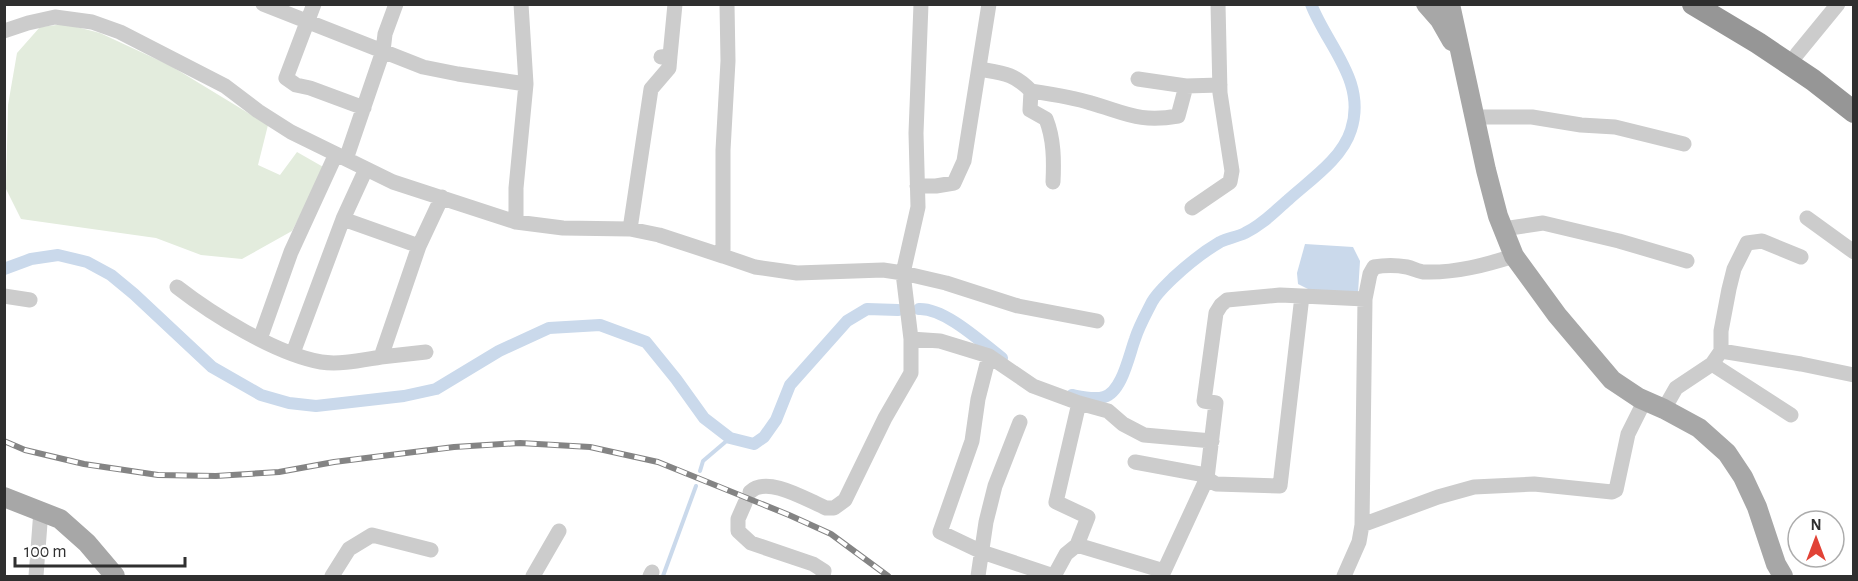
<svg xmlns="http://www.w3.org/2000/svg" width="1858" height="581" viewBox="0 0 1858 581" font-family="'Alegreya Sans',sans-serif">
<rect width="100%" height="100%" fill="#fff"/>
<path fill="#e3ecdd" d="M 65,24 L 100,33 L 171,66 L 268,125 L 258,165 L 280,175 L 297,152 L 325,168 L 292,231 L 242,259 L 201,255 L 156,238 L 21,219 L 6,189 L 8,105 L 17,53 L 40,27 Z"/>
<path fill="#cad9eb" d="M 1305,244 L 1353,247 L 1360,261 L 1358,293 L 1314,292 L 1298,284 L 1297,273 Z"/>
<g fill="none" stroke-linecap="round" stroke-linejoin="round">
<path stroke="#cad9eb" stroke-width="4" d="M 700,471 L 703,461 L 730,438
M 663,576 L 696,486"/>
<path stroke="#cad9eb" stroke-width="12" d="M 4,269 L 31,259 L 58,255 L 87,262 L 111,275 L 134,294 L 212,367 L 261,395 L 289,403 L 316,406 L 404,396 L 436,389 L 499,351 L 549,328 L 600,325 L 646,342 L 676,379 L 704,418 L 730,438 L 754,444 L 764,437 L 776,420 L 790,385 L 847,321 L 867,309 L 898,310
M 919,309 C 945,308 981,342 1002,358
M 1072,395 C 1082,397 1094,400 1104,397 C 1122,392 1129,355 1135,339 C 1139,326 1146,314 1152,302 C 1157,293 1166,285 1173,278 C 1187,265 1203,252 1220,242 C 1228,238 1237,237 1245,233 C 1262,225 1274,212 1288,200 C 1310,180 1342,159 1351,130 C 1367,81 1327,46 1311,4"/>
<path stroke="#ccc" stroke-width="15" d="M 263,4 L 423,67 L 458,74 L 526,84 L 516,188 L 516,222
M 314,4 L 286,78 L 296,85 L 310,88 L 364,108
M 521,4 L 526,84
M 727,4 L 728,61 L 723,150 L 723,256 L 755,267 L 797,273 L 883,270 L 903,273 L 946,283 L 1018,306 L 1097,321
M 4,31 L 28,23 L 55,17 L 92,22 L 120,32 L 225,86 L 258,111 L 291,132 L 393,182 L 516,222 L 563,228 L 630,229 L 659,235 L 723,256
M 1797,54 L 1838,4
M 661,57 L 670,56 L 675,4
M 979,69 C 1002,73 1014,73 1031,91 L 1030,110 L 1046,119 C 1054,139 1054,161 1053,182
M 1138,79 L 1186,86
M 1031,91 C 1051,94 1072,97 1091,103 C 1126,113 1140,123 1178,116 L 1186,86 L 1220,85
M 1475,117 L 1532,117 L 1581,125 L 1615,127 L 1684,144
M 346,159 L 383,51 L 385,34 L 396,4
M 917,186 L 936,186 L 954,183 L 964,161 L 989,4
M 1192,208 L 1230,182 L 1232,171 L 1220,93 L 1218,4
M 1807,218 L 1854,252
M 343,219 L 419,246
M 630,229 L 651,89 L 669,68 L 670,56
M 1503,229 L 1543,223 L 1619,241 L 1687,261
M 177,287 C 213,315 276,354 321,362 C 340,365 362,360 381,357 L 419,246 L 442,197
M 4,296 L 30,300
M 260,339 L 291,252 L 336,154
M 911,339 L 940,341 L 989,356 L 1033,386 L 1079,403 L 1108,411 L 1123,424 L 1144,435 L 1212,441
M 1721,351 L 1801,364 L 1854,375
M 293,353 L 343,219 L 366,169
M 989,356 L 978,399 L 972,441 L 940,532 L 982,552 L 1054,576 L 1066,554 L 1077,545
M 381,357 L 426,352
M 1712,364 L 1791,415
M 1079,403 L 1056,502 L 1088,517 L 1077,545 L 1164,571 L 1207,478 L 1216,403 L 1204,401 L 1216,313 L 1221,305 L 1227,300 L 1280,295 L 1302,296
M 1664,409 L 1676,388 L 1712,364 L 1721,351 L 1721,331 L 1729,289 L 1734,269 L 1747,243 L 1762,241 L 1801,257
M 1135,462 L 1200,474 L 1216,484 L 1280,486 L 1302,296 L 1365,299
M 750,492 C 767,475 807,500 826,508 L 834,508 L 845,500 L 885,418 L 911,373 L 911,339 L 903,273 L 918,207 L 916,133 L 921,4
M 745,503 L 738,519 L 738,531 L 751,543 L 813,564 L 824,571 L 823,576
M 1362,525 L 1438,497 L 1474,487 L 1534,484 L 1612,492 L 1616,490 L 1628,434 L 1645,400
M 36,576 L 41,510
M 332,576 L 349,549 L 372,535 L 431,550
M 533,576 L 559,531
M 650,576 L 652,572
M 978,576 L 986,522 L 995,486 L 1020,422
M 1344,576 L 1359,542 L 1362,525 L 1365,299 L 1370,274 L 1374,267 C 1385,265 1396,265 1407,267 C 1413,268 1419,272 1425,272 C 1456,273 1485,265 1514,256"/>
<path stroke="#a7a7a7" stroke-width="20" d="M 1426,4 L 1440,20 L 1452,41
M 1450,4 L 1486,170 L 1498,216 L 1514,256 L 1557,315 L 1612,380 L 1639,398 L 1664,409 L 1699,428 L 1727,453 L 1743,477 L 1757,507 L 1776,564 L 1783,576
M 4,497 L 60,519 L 87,543 L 115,576"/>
<path stroke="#969696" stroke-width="22" d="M 1693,4 L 1758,43 L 1813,80 L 1854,112"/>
<g stroke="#848484" stroke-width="6">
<path id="rail" d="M 4,441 L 25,450 L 84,464 L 158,475 L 216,476 L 279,472 L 334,462 L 454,447 L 520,443 L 590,447 L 658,462 L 789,515 L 831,534 L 888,576"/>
</g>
<use href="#rail" stroke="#fff" stroke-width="4" stroke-dasharray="11" stroke-linecap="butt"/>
</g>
<rect width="1858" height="581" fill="none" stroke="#2f2f2f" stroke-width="12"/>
<g transform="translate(1816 539)"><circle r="28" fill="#ffffff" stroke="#acacac" stroke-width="1.5"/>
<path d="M0-4.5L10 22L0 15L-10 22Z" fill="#e14236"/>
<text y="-9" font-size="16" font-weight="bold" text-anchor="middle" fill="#2f2f2f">N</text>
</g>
<path d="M15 557v9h170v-9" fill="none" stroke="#2f2f2f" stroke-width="3"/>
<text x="24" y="557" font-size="18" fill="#2f2f2f" stroke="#ffffff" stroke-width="4.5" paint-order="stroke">100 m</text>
</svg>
